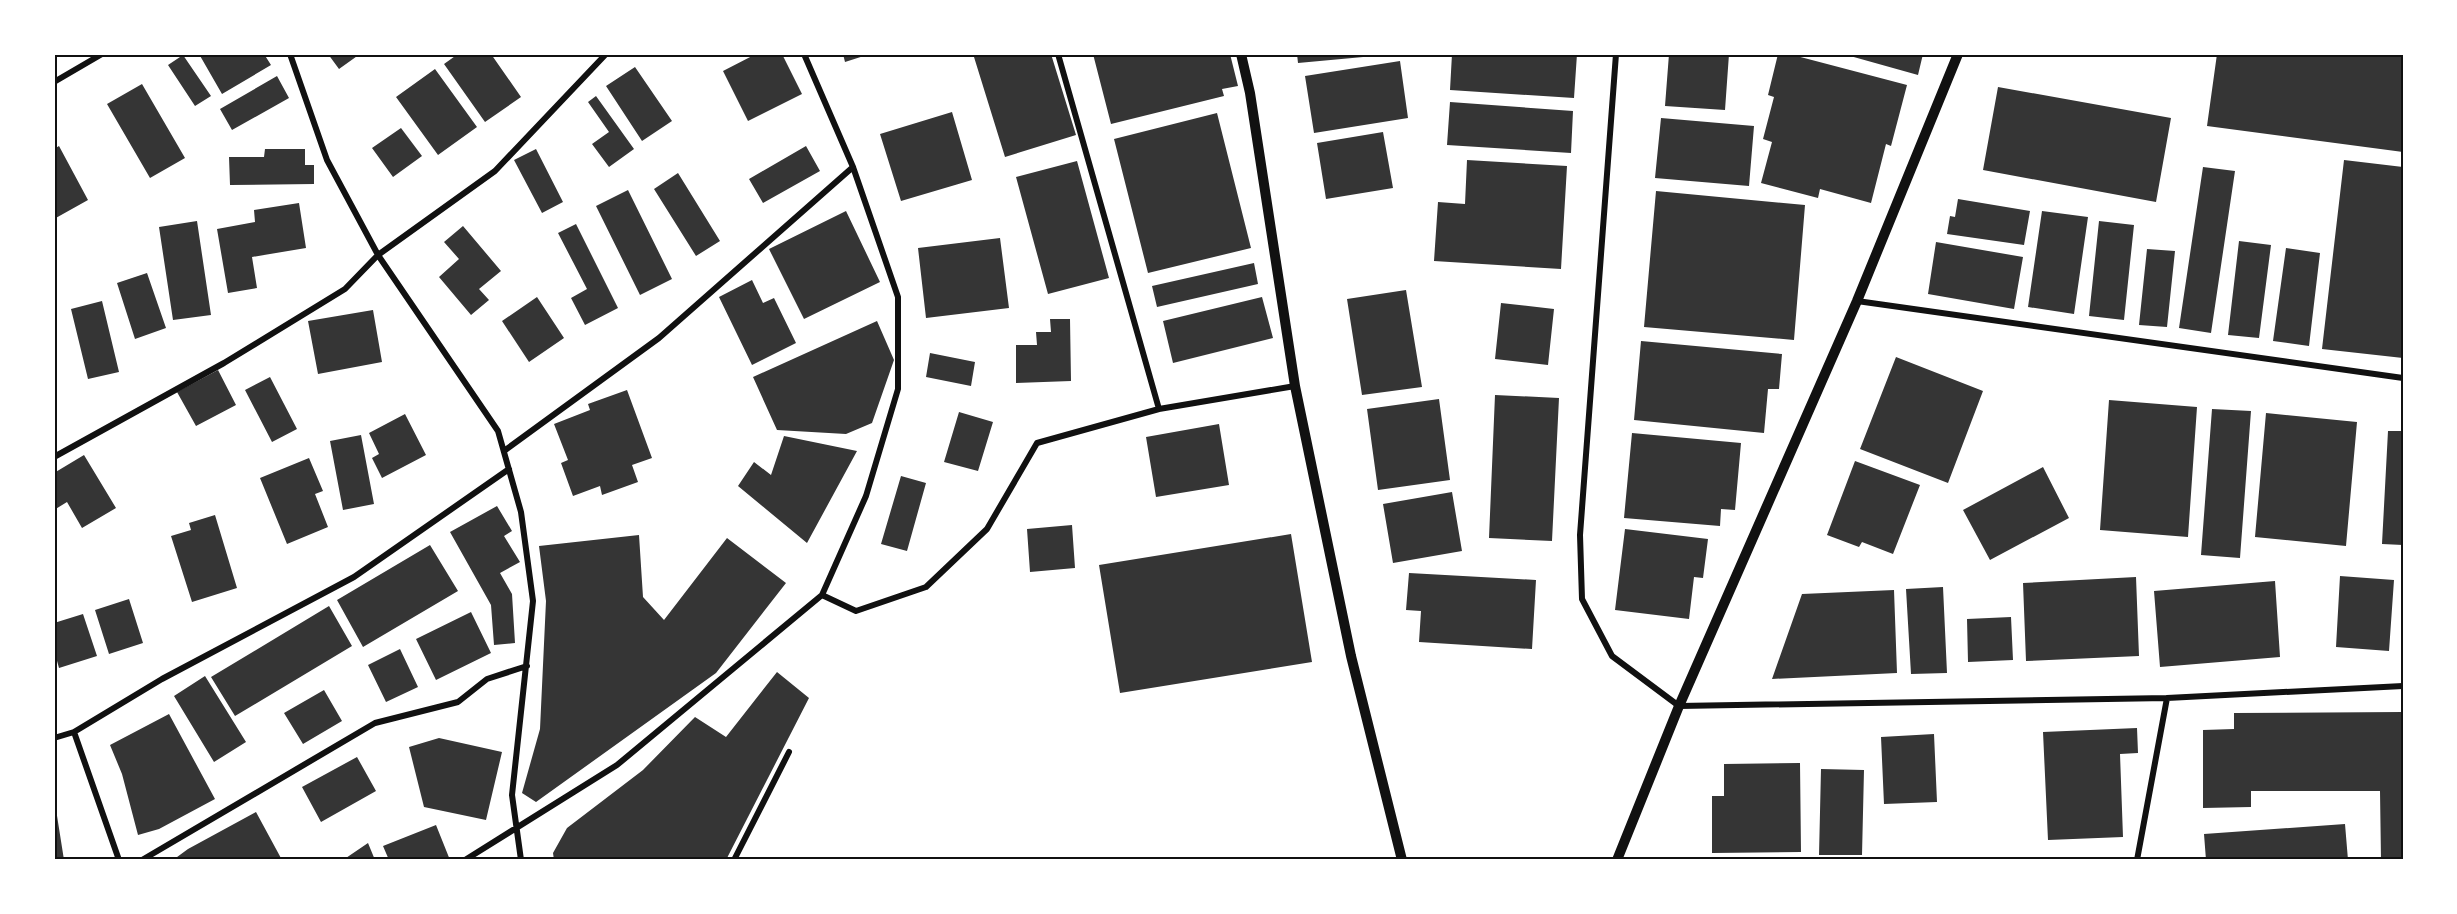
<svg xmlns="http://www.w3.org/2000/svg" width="2457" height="914" viewBox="0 0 2457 914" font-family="'DejaVu Sans',sans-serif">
<rect width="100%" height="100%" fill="#fff"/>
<path fill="#353535" d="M 199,54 L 264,54 L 271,65 L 222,94 Z
M 328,54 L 360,54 L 339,69 Z
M 458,54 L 491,54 L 521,97 L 485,122 L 444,64 Z
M 756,54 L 782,54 L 802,94 L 748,121 L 723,71 Z
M 843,54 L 870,54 L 845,62 Z
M 983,54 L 1051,54 L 1076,135 L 1005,157 L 974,57 Z
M 1093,54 L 1230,54 L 1238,86 L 1222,89 L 1224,96 L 1111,124 Z
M 1297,54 L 1374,54 L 1374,56 L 1298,63 Z
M 1452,54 L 1577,54 L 1574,98 L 1450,90 Z
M 1669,54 L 1729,54 L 1725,110 L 1665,106 Z
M 1778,54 L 1789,54 L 1907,85 L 1891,146 L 1886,144 L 1871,203 L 1820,189 L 1818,198 L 1761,183 L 1772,142 L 1763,139 L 1774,97 L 1768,95 Z
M 1843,54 L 1923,54 L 1918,75 Z
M 2217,54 L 2403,54 L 2403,152 L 2207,126 Z
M 183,55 L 211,96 L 195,106 L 168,65 Z
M 1400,61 L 1408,118 L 1314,133 L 1305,76 Z
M 635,67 L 672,121 L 642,141 L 606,86 Z
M 435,69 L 477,127 L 438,155 L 396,97 Z
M 277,76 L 289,98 L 232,130 L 220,109 Z
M 142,84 L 185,158 L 150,178 L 107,104 Z
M 1998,87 L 2171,118 L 2156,202 L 1983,170 Z
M 596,96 L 634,149 L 609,167 L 592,144 L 609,132 L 588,102 Z
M 1450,102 L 1573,111 L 1571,153 L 1447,145 Z
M 952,112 L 972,180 L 901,201 L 880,134 Z
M 1217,113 L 1251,248 L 1148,273 L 1114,139 Z
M 1661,118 L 1754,126 L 1749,186 L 1655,178 Z
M 401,128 L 422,156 L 393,177 L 372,148 Z
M 1383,132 L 1393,188 L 1326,199 L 1317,143 Z
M 59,146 L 88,200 L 54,219 L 54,149 Z
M 806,146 L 820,171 L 763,203 L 749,179 Z
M 265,149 L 305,149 L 305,165 L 314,165 L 314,184 L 230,185 L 229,157 L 264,157 Z
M 536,149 L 563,202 L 542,213 L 514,160 Z
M 1467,160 L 1567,166 L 1561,269 L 1434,261 L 1438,202 L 1465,204 Z
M 2344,160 L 2403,167 L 2403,358 L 2322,349 Z
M 1077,161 L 1109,278 L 1048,294 L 1016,177 Z
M 2203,167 L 2235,171 L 2211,333 L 2179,328 Z
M 678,173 L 720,241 L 696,256 L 654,189 Z
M 628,190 L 672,279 L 640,295 L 596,206 Z
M 1656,191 L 1805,205 L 1794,340 L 1644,327 Z
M 1958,199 L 2030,211 L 2024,245 L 1947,234 L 1950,216 L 1955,217 Z
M 299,203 L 306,248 L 252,257 L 257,288 L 228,293 L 217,229 L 255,222 L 254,210 Z
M 846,211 L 880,282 L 804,319 L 769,249 Z
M 2042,211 L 2088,217 L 2074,314 L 2028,307 Z
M 197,221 L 211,315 L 173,320 L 159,227 Z
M 2099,221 L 2134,225 L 2124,320 L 2089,316 Z
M 576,224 L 618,308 L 585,325 L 571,298 L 587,289 L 558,233 Z
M 463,226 L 501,271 L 479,289 L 489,300 L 471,315 L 439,277 L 459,259 L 444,242 Z
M 1000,238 L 1009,308 L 926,318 L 918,248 Z
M 2239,241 L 2271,245 L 2259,338 L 2228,335 Z
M 1936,242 L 2023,257 L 2014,309 L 1928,294 Z
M 2286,248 L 2320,253 L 2309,346 L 2273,341 Z
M 2147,249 L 2175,251 L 2167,327 L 2139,325 Z
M 1254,263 L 1258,284 L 1157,307 L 1152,286 Z
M 147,273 L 166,328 L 135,339 L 117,283 Z
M 752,280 L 763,303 L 774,298 L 796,343 L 752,365 L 719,297 Z
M 1406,290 L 1422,387 L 1362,395 L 1347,299 Z
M 537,297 L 564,338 L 529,362 L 502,321 Z
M 1262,297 L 1273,338 L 1173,363 L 1163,321 Z
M 102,301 L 119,372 L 88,379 L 71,309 Z
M 1501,303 L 1554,309 L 1548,365 L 1495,359 Z
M 373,310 L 382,362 L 318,374 L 308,321 Z
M 1050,319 L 1070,319 L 1071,381 L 1016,383 L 1016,345 L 1037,345 L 1036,332 L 1051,332 Z
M 877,321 L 894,360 L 872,423 L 846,434 L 777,430 L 753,377 Z
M 1641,341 L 1782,354 L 1779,389 L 1768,389 L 1764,433 L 1634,420 Z
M 930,353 L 975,362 L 971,386 L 926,377 Z
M 1896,357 L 1983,391 L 1948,483 L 1860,449 Z
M 218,370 L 236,405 L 196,426 L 177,392 Z
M 270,377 L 297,429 L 272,442 L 245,390 Z
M 627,390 L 652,458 L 632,465 L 638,482 L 602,495 L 600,486 L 573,496 L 561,463 L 568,460 L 554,424 L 590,410 L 588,404 Z
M 1495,395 L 1559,398 L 1552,541 L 1489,538 Z
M 1439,399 L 1450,480 L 1378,490 L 1367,409 Z
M 2109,400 L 2197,407 L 2188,537 L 2100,530 Z
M 2212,409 L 2251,411 L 2240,558 L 2201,555 Z
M 959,412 L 993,422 L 978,471 L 944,462 Z
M 2266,413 L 2357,422 L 2346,546 L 2255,537 Z
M 405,414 L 426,455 L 382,478 L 372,458 L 379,454 L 369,433 Z
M 1219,424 L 1229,485 L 1156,497 L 1146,437 Z
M 2388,431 L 2403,431 L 2403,545 L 2382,544 Z
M 1632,433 L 1741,443 L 1735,510 L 1721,509 L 1720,526 L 1624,518 Z
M 361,435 L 374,504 L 343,510 L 330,441 Z
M 784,436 L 857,451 L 807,543 L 738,486 L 754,462 L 771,475 Z
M 84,455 L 116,508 L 82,528 L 67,502 L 54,510 L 54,473 Z
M 309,458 L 323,491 L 315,494 L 328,527 L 287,544 L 260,478 Z
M 1855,461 L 1920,485 L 1893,554 L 1862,542 L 1859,547 L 1827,535 Z
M 2043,467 L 2069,518 L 1990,560 L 1963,510 Z
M 901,476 L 926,483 L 907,551 L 881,544 Z
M 1452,492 L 1462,551 L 1393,563 L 1383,504 Z
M 497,506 L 512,531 L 504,536 L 520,562 L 500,573 L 512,594 L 515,643 L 494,645 L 491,605 L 450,532 Z
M 215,515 L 237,588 L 192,602 L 171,536 L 191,530 L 189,523 Z
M 1072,525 L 1075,568 L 1030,572 L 1027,529 Z
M 1625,529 L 1708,539 L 1703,578 L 1694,577 L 1689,619 L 1615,610 Z
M 1291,534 L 1312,662 L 1120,693 L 1099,565 Z
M 639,535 L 643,597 L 664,620 L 727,538 L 786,583 L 716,673 L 536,802 L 522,793 L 540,729 L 546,601 L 539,546 Z
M 430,545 L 458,591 L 363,647 L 337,600 Z
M 1409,573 L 1536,580 L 1532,649 L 1419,642 L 1421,611 L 1406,610 Z
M 2340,576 L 2394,580 L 2389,651 L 2336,647 Z
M 2136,577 L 2139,656 L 2026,661 L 2023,583 Z
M 2275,581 L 2280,657 L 2160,667 L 2154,591 Z
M 1943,587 L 1947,673 L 1911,674 L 1906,589 Z
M 1894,590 L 1897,673 L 1772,679 L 1802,594 Z
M 129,599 L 143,643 L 109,654 L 95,610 Z
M 329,606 L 352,646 L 235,716 L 211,677 Z
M 471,612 L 491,653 L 436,680 L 416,639 Z
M 83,614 L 97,656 L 59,668 L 54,650 L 54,623 Z
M 2011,617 L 2013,660 L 1968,662 L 1967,619 Z
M 400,649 L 418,687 L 386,702 L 368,665 Z
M 777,672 L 809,698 L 726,860 L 554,860 L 553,853 L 567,828 L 643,770 L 695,717 L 726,737 Z
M 205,676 L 246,742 L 214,762 L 174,696 Z
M 324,690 L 342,721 L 303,744 L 284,713 Z
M 2403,712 L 2403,860 L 2381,860 L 2380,791 L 2251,791 L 2251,807 L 2203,808 L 2203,730 L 2234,729 L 2234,713 Z
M 169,714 L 215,799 L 159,829 L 138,835 L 122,774 L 110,745 Z
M 2137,728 L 2138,753 L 2120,754 L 2123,837 L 2048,840 L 2043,732 Z
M 1934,734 L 1937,802 L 1884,804 L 1881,737 Z
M 439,738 L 502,752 L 486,820 L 424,807 L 409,747 Z
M 357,757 L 376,791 L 321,822 L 302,787 Z
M 1800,763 L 1801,852 L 1712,853 L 1712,796 L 1724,796 L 1724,764 Z
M 1821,769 L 1864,770 L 1862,855 L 1819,855 Z
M 54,803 L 55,803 L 64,860 L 54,860 Z
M 256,812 L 282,860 L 173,860 L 188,849 Z
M 2345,824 L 2348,860 L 2206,860 L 2204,834 Z
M 436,825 L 450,860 L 389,860 L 383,846 Z
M 368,843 L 375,860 L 343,860 Z"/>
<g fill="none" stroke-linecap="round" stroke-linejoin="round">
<path stroke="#111" stroke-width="6" d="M 290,54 L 327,160 L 378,255 L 498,431 L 521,512 L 533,601 L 512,795 L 521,860
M 1058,54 L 1159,409
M 1616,54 L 1580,535 L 1582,599 L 1612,656 L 1679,706 L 2167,698 L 2403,686
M 54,82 L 102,54
M 1857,301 L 2403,378
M 504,451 L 659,338 L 853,167
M 54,457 L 224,363 L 345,289 L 378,255 L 495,171 L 606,54
M 822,595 L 856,611 L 926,587 L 987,529 L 1037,443 L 1159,409 L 1295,386
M 74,732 L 119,860
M 54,738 L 74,732 L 162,679 L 354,577 L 509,469
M 142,860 L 375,723 L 458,702 L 487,679 L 527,666
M 465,860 L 617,765 L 822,595 L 866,496 L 898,389 L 898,297 L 853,167 L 804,54
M 734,860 L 789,752
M 2137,860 L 2167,698"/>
<path stroke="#111" stroke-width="10" d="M 1241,54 L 1250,93 L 1295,386 L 1351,656 L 1402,860
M 1617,860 L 1679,706 L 1857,301 L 1958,54"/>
</g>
<rect width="2457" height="914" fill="none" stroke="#ffffff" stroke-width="111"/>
<rect x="56" y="56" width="2346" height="802" fill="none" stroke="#111" stroke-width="2"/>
</svg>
